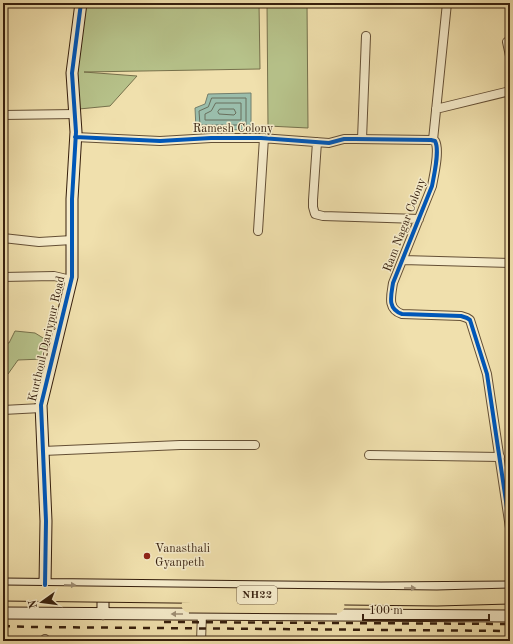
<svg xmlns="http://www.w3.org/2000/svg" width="513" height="644" viewBox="0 0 513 644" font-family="'Old Standard TT',serif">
<rect width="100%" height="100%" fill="#f0e0ad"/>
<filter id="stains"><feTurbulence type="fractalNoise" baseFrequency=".005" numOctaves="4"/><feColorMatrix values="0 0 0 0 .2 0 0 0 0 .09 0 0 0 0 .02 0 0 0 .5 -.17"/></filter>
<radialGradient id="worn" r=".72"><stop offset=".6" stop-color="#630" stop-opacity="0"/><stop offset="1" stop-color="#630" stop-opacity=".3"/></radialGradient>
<path fill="#b7c38b" stroke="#76714c" d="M 80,3 L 259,3 L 260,69 L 84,72 L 137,76 L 110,106 L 79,109 L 77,72 Z
M 267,3 L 307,3 L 308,128 L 268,126 Z
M 15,331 L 35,333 L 48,341 L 43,359 L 18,360 L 8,374 L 3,375 L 3,343 L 9,343 Z"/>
<path fill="#9abdab" stroke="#727e6c" d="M 251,93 L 251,130 L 196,129 L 195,108 L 205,104 L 208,94 Z"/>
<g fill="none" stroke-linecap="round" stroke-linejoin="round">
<path stroke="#686e5c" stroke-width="1" d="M 212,98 L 246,98 L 246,125 L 200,125 L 199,111 L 208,107 Z
M 216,103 L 241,103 L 241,120 L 205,120 L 205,114 L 211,111 Z
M 220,109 L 234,109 L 236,113 L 234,115 L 219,114 L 218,112 Z"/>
<g stroke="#644f35" stroke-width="10">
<path id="street" d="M 507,42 L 510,56
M 436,109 L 510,91
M 3,115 L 75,114
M 75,137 L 160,141 L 211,138 L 261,138 L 329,143 L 344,139 L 355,139 L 431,140 L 435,141 C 440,150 434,175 432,186 L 393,283 C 391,296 387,309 402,314 L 461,316 L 467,318 L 470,320 L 487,374 L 510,528
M 362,139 L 366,36
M 433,140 L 447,3
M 317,142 L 313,200 L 313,207 L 315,214 L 323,216 L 419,219
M 258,231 L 264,138
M 3,238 L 39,242 L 72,240
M 403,260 L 510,263
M 3,277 L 54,276 L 71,280
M 3,410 L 41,408
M 43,451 L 180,445 L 255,445
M 369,455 L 500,457
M 45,641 L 45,639
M 201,641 L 202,614"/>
</g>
<g stroke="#361f0d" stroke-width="13">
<path id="secondary" d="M 3,584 L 381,588 L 510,587
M 45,585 L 46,521 L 41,405 L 72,277 L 72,199 L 76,132 L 72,73 L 81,3
M 3,613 L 510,616
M 103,614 L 103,586"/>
</g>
<use href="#street" stroke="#f5ebca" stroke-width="8"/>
<use href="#secondary" stroke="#f5ebca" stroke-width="11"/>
<path stroke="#361f0d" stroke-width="2.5" stroke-dasharray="7 7" stroke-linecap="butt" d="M 164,622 L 510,624
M 3,626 L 34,627 L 510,631"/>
<g stroke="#361f0d" stroke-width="17" stroke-linecap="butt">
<path id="highway-bridge" d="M 3,593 L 437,598 L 510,596
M 189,605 L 337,606"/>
</g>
<use href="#highway-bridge" stroke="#f0e0ad" stroke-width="15"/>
<g stroke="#f5ebca" stroke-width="6">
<path id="cycleway" d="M 75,137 L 160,141 L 211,138 L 261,138 L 329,143 L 344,139 L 355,139 L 431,140 L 435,141 C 440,150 434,175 432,186 L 393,283 C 391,296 387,309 402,314 L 461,316 L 467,318 L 470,320 L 487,374 L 510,528
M 45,585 L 46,521 L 41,405 L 72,277 L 72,199 L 76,132 L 72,73 L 81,3"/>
</g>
<use href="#cycleway" stroke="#0057b8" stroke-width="4"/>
</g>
<defs><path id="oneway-solid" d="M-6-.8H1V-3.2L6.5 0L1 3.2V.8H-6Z"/></defs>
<g fill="#9f8f75">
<use href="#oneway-solid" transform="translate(70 585) rotate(1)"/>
<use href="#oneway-solid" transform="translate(410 588)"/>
<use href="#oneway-solid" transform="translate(177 614) rotate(180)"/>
</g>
<circle fill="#8f2418" stroke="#f5ebca" stroke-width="1.5" cx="147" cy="556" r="4"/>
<g text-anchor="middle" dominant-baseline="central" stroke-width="3" stroke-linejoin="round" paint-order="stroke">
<rect fill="#f5ebca" stroke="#6f5c46" stroke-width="1" x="237" y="586" width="40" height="18" rx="3"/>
<g font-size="11" font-weight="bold" fill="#361f0d">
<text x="257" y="595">NH22</text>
</g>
<g font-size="12" fill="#361f0d" stroke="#f5ebca">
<text x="233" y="129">Ramesh Colony</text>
<text transform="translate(405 225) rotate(-69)">Ram Nagar Colony</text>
<text transform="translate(47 339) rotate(-77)">Kurthoul-Dariypur Road</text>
</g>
<g font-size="12" fill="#361f0d" stroke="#f5ebca" text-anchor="start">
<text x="155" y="549">Vanasthali<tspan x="155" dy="14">Gyanpeth</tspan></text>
</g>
</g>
<rect width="513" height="644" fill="none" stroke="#f0e0ad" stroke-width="16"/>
<rect x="4" y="4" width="505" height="636" fill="none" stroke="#361f0d" stroke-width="2"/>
<rect x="8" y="8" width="497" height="628" fill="none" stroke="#361f0d"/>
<g transform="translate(42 602) rotate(256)" stroke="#f5ebca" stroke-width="3" paint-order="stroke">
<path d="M0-3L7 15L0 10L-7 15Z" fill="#361f0d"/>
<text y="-6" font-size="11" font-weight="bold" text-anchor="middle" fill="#361f0d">N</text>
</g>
<path d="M363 614v6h126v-6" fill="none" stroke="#361f0d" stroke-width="2"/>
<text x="369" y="614" font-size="12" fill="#361f0d" stroke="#f5ebca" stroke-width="3" paint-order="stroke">100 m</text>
<rect width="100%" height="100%" filter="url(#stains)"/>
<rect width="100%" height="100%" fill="url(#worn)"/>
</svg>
